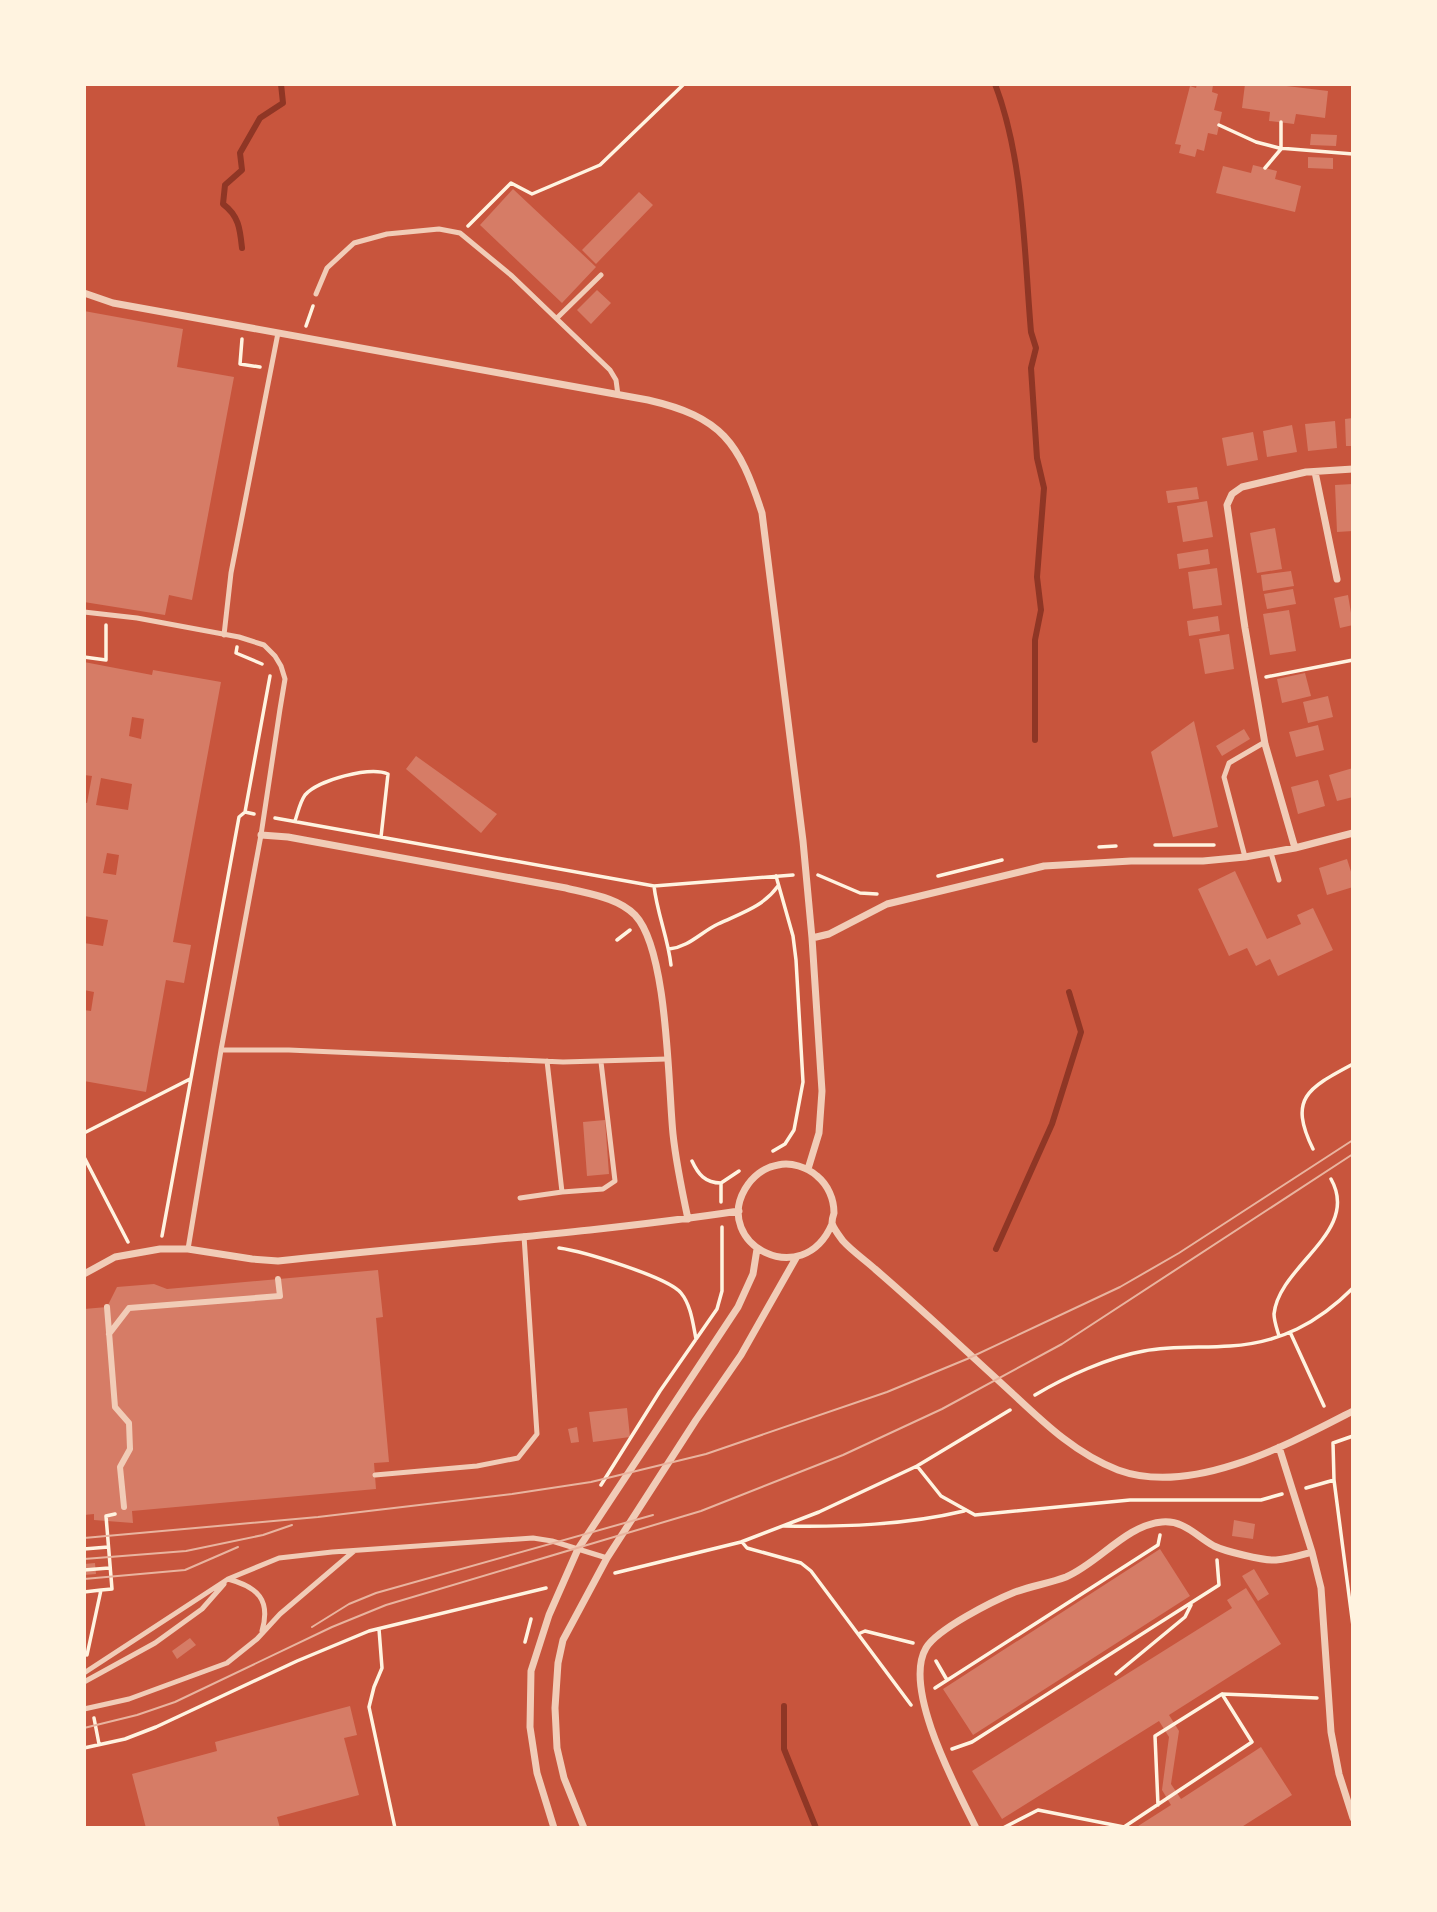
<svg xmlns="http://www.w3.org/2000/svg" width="1437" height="1912" viewBox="0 0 1437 1912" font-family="Rubik,sans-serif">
<rect width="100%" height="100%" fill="#c8553d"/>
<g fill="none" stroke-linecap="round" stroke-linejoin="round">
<path stroke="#8f3625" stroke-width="6" d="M 995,84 C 1024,160 1024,251 1031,332 L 1036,348 L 1031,368 L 1037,458 L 1044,488 L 1037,577 L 1041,610 L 1035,640 L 1035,740
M 242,248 C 240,229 239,216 223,204 L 225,185 L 242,170 L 240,153 L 260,118 L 283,103 L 281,84
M 996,1249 L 1052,1124 L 1081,1032 L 1069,992
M 784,1706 L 784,1749 L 816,1828"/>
</g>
<path fill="#d67c66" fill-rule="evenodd" d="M 1197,84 L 1213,85 L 1212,92 L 1218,94 L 1214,110 L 1222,112 L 1217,135 L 1208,133 L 1204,151 L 1197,149 L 1195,157 L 1179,153 L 1181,145 L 1175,144 L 1190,86 L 1196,88 Z
M 1245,84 L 1270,84 L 1328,91 L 1325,118 L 1296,114 L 1294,124 L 1269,121 L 1270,112 L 1242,108 Z
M 1311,134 L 1337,135 L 1336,146 L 1310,145 Z
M 1308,157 L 1333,158 L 1333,169 L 1308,168 Z
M 1253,165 L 1277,171 L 1275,179 L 1301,186 L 1295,212 L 1216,193 L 1223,166 L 1251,173 Z
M 513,189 L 596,267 L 562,303 L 480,225 Z
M 639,192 L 653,205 L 596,264 L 582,250 Z
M 597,290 L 611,303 L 591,324 L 577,310 Z
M 84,311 L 183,329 L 177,367 L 234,377 L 192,600 L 169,595 L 165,615 L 84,602 Z
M 1353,418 L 1353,446 L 1346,446 L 1345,419 Z
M 1335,421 L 1337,448 L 1308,451 L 1305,424 Z
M 1292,425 L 1297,452 L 1267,457 L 1263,431 Z
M 1253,432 L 1258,460 L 1227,466 L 1222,438 Z
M 1353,484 L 1353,531 L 1337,532 L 1335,485 Z
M 1197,487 L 1199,499 L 1168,503 L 1166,491 Z
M 1207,501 L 1213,537 L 1183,542 L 1177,506 Z
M 1275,528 L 1282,569 L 1257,573 L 1250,533 Z
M 1208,549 L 1210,564 L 1179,569 L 1177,554 Z
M 1217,568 L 1222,605 L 1193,609 L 1188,572 Z
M 1291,571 L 1294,586 L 1263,591 L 1261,575 Z
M 1293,589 L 1296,604 L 1267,609 L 1264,594 Z
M 1348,595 L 1353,625 L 1340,628 L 1334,598 Z
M 1289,610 L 1296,651 L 1270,655 L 1263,614 Z
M 1218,616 L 1220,631 L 1189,636 L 1187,621 Z
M 1229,634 L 1234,669 L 1205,674 L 1199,639 Z
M 84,662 L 152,675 L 153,670 L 221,682 L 173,942 L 191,945 L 184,983 L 166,980 L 146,1092 L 84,1081 L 84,1010 L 91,1011 L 94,992 L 84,990 L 84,943 L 103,946 L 108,920 L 84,916 L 84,802 L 87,803 L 92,776 L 84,775 ZM 132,717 L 144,719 L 141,739 L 129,736 ZM 101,778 L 132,784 L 128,810 L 96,805 ZM 107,853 L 119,855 L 116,875 L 103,873 Z
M 1305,673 L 1311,696 L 1282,703 L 1277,679 Z
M 1328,696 L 1333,717 L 1308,723 L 1303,702 Z
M 1194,721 L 1218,827 L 1173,837 L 1151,752 Z
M 1318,725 L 1324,750 L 1296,757 L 1289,732 Z
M 1244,729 L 1250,739 L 1222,756 L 1216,746 Z
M 416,756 L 497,814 L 481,833 L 406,769 Z
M 1353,768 L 1353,797 L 1337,801 L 1329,775 Z
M 1318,780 L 1325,806 L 1298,814 L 1291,787 Z
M 1347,859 L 1353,878 L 1353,887 L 1327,895 L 1319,868 Z
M 1235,871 L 1267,939 L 1301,924 L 1297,915 L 1313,908 L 1333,950 L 1278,976 L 1270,959 L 1256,966 L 1247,948 L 1229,956 L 1198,889 Z
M 605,1120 L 609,1174 L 587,1176 L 583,1122 Z
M 378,1270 L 383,1317 L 376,1318 L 389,1462 L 374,1463 L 376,1489 L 132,1511 L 133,1523 L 94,1520 L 94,1514 L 84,1515 L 84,1309 L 107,1307 L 117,1287 L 154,1284 L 167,1289 Z
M 627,1408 L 630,1437 L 593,1442 L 589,1412 Z
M 577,1427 L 579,1442 L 571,1443 L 568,1429 Z
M 1234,1520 L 1255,1524 L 1253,1539 L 1232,1536 Z
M 1160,1549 L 1190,1596 L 973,1735 L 943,1689 Z
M 95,1563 L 96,1574 L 84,1575 L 84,1564 Z
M 1254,1569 L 1269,1594 L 1258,1601 L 1242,1576 Z
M 1246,1588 L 1281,1644 L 1169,1715 L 1179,1731 L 1171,1784 L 1181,1799 L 1261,1747 L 1292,1795 L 1240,1828 L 1135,1828 L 1171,1805 L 1162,1790 L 1169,1737 L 1159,1721 L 1002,1819 L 972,1771 L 1232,1608 L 1227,1600 Z
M 190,1638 L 196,1645 L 177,1659 L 172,1651 Z
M 350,1706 L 357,1735 L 344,1738 L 359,1795 L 277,1817 L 280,1828 L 146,1828 L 132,1774 L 217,1751 L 215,1742 Z"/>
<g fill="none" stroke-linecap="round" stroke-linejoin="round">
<path stroke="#fff3e0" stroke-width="3.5" d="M 1219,125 L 1256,142 L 1279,148 L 1353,154
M 1265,168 L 1281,149 L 1281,122
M 468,226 L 511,183 L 532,194 L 600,165 L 684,84
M 306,326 L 313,306
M 242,339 L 240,364 L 260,367
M 237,647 L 236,653 L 262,664
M 84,657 L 106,660 L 106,625
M 1266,677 L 1353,660
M 245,812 L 254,814
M 275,818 L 654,886 L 793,875
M 295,821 C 298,812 300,802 305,795 C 318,780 370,766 388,774 L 381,837
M 1155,845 L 1214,845
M 1099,847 L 1116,846
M 818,875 L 860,893 L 877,894
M 938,876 L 1002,860
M 654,886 C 657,913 668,938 671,965
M 617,940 L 630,930
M 669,949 C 689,947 701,932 718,924 C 741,913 763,907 778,886
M 84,1133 L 190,1079
M 1313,1149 C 1288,1098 1308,1088 1353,1064
M 773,1151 L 785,1144 L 794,1130 L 803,1082 L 796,960 L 793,936 L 776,876
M 84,1157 L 128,1242
M 692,1161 C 698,1174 705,1183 721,1183
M 721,1202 L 721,1183 L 739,1171
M 162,1236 L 239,817 L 245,812 L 270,676
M 559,1248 C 582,1251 668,1277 681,1293 C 691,1305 693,1324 696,1339
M 1290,1332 L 1324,1406
M 1279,1336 C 1277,1329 1274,1321 1274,1314 C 1279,1265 1361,1232 1331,1179
M 1035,1395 C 1065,1377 1109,1357 1144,1351 C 1172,1346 1201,1348 1230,1346 C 1280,1343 1318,1323 1353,1288
M 1353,1436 L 1333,1443 L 1334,1480 L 1353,1626
M 917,1466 L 941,1496 L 975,1515 L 1130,1500 L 1261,1500 L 1282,1494
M 601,1485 L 660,1391 L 717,1309 L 722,1291 L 722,1227
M 1306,1488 L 1334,1480
M 784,1526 C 844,1527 906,1525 964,1511
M 742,1542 L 747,1548 L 801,1563 L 811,1571 L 911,1705
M 84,1549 L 108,1547
M 84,1570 L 109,1568
M 615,1573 L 741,1542 L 819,1512 L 917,1466 L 1010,1410
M 84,1592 L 101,1590
M 379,1629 L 382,1668 L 374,1687 L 369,1707 L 395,1828
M 858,1634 L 865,1631 L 913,1643
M 525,1642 L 531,1619
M 87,1655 L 101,1590 L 112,1589 L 106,1516 L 115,1514
M 936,1661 L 947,1680
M 1116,1674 L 1185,1617 L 1191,1605
M 935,1688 L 1158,1545 L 1160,1535
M 1222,1694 L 1317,1698
M 94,1718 L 99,1744
M 84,1748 L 125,1739 L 156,1727 L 297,1661 L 369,1631 L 546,1588
M 952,1749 L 972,1742 L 1219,1585 L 1217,1560
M 1003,1828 L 1038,1810 L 1124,1827 L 1252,1742 L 1222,1694 L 1155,1736 L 1158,1805"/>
<path stroke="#f1ccb7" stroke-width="5" d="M 316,294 L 327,268 L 354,243 L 387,234 L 439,229 L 460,233 L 512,276 L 610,370 L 616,380 L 618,395
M 557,318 L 601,275
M 84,612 L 137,618 L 239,637 L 264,645 L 275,656 L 281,666 L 285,679 L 280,709 L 261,835 L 221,1050
M 224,635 L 231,573 L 278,333
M 1271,853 L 1279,880
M 1245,857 L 1224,777 L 1229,763 L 1265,742
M 547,1061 L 562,1192 L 603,1189 L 615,1181 L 601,1062
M 520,1198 L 562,1192
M 188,1249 L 221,1050 L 289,1050 L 563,1062 L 667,1059
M 375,1475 L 477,1466 L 518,1458 L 537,1434 L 524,1236
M 228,1579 C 258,1587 271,1600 262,1631
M 84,1673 L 228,1579 L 279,1558 L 332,1552 L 533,1538 L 552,1541 L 607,1558
M 84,1682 L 155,1643 L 202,1609 L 224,1584
M 84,1709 L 129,1699 L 227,1663 L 257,1639 L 280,1614 L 354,1551"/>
<path stroke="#f1ccb7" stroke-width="6" d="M 107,1307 L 115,1407 L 129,1423 L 130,1449 L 120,1467 L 124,1507
M 109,1334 L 129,1308 L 280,1296 L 278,1279"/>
<path stroke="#f1ccb7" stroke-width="7" d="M 84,293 L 113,303 L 648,400 C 722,417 739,442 762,513 L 803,841 L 812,938 L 822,1091 L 819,1133 L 808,1169
M 1315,472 L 1337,579
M 261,835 L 288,837 L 566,888 C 589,894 617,897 635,915 C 668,950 668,1084 673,1134 C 676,1163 682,1191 688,1219
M 1295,848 L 1265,744 L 1245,628 L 1227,505 L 1232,494 L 1242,487 L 1306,472 L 1353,469
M 812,938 L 829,934 L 887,904 L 1044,866 L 1131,861 L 1203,861 L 1245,857 L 1295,848 L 1353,833
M 832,1224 C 803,1292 713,1244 745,1189 C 752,1177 764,1167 778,1165 C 791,1162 807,1167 817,1176 C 828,1185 834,1199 834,1213 C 833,1216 832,1220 832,1223 C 833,1228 840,1237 843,1241 C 852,1251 865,1260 875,1269 C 896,1287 917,1306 938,1325 C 963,1348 987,1370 1012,1393 C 1044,1423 1076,1454 1118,1470 C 1192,1497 1289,1444 1353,1411
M 84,1274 L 115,1257 L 160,1249 L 188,1249 L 252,1259 L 278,1261 C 431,1244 586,1234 739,1211
M 1279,1447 L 1312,1552 L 1321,1588 L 1331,1732 L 1339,1774 L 1353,1818
M 554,1828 L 537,1773 L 530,1727 L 531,1671 L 549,1615 L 578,1549 L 738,1307 L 753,1274 L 757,1249
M 584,1828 L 564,1778 L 557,1748 L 555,1708 L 558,1663 L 563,1640 L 607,1558 L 696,1420 L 741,1355 L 796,1258
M 976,1828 C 957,1789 902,1689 926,1648 C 937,1629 993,1601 1015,1592 C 1032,1586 1050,1583 1066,1577 C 1099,1563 1126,1525 1162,1522 C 1184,1520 1196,1536 1214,1546 C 1224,1551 1264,1561 1276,1560 C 1288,1559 1301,1555 1312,1552"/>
<path stroke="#e9b49f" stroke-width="2" d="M 84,1538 L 318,1517 L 512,1494 L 591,1482 L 706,1454 L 887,1392 L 967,1359 L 1120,1287 L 1179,1253 L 1353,1140
M 84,1559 L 186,1551 L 263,1535 L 292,1525
M 84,1579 L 185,1570 L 238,1547
M 312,1627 L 349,1604 L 376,1593 L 653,1515
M 84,1728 L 137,1715 L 175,1702 L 332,1627 L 386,1605 L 701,1511 L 843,1455 L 942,1409 L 1062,1344 L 1353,1154"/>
</g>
<rect width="1437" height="1912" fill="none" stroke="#fff3e0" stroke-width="172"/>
</svg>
